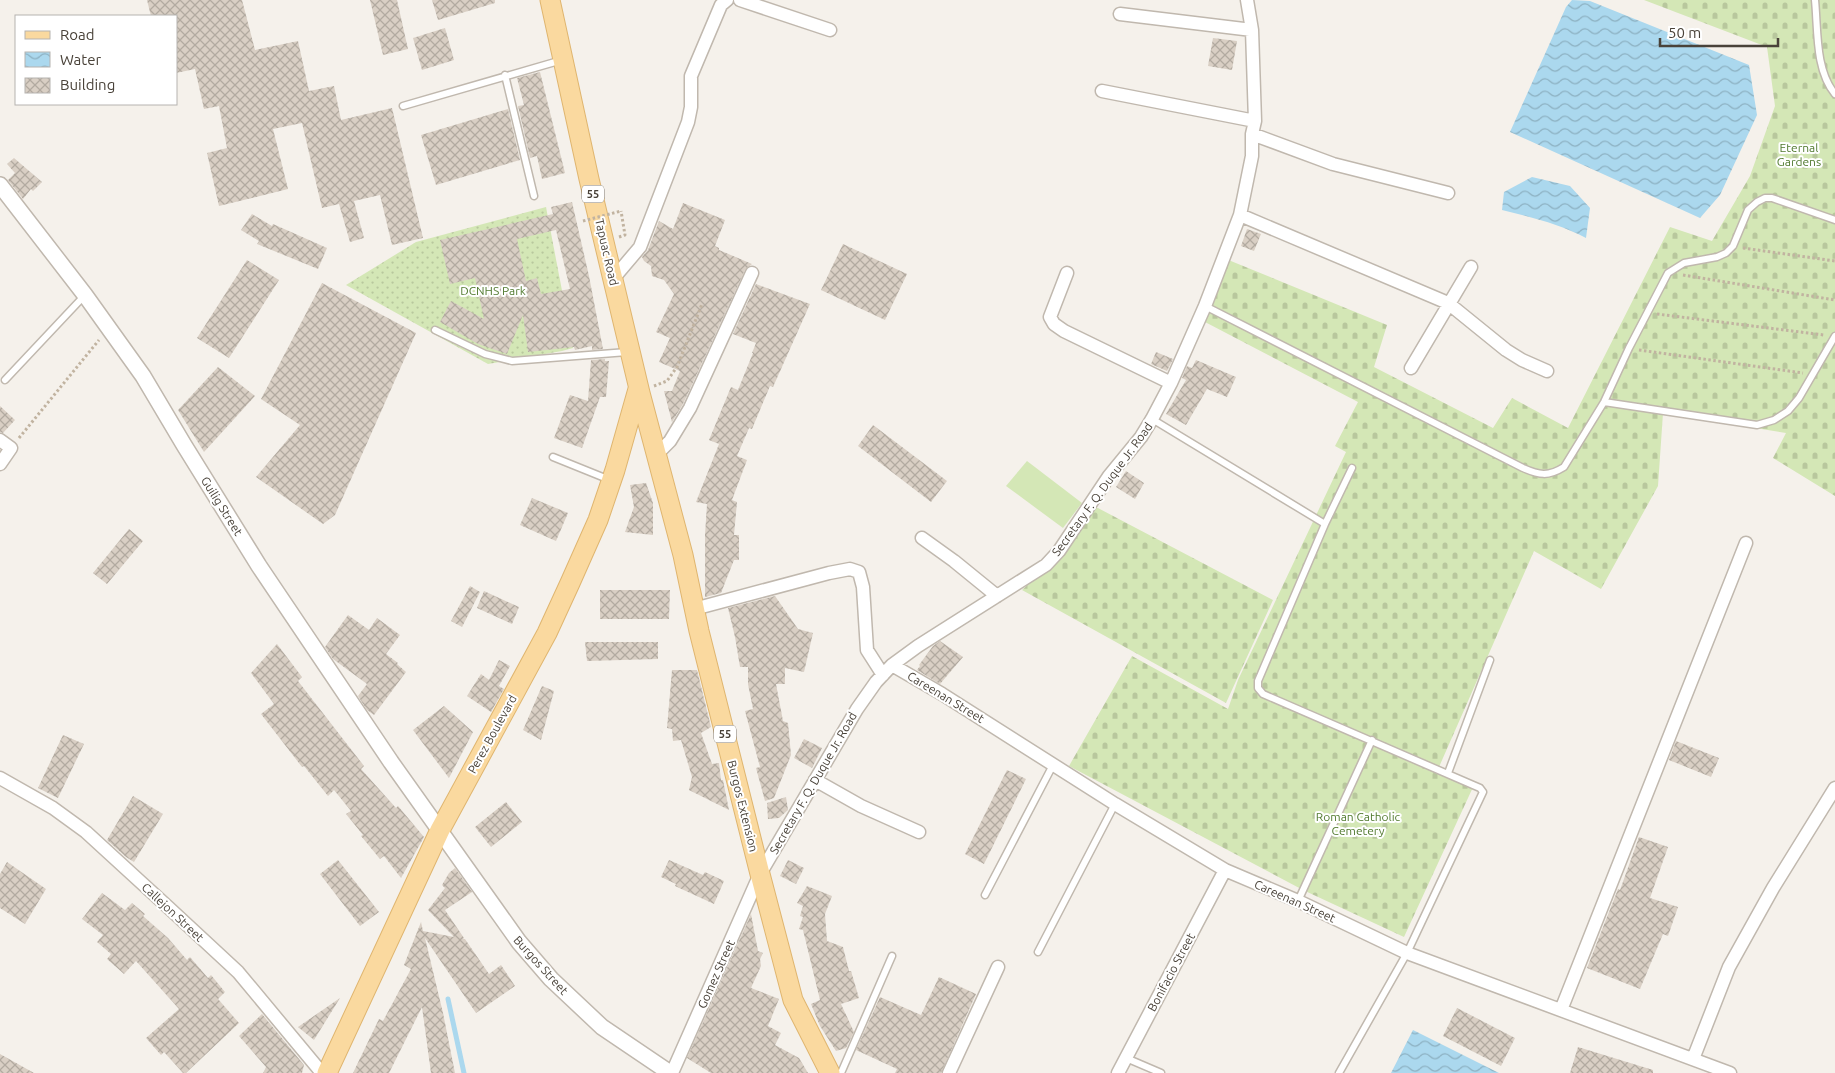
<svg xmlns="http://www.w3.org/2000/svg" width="1835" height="1073" viewBox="0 0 1835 1073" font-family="Ubuntu,sans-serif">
<defs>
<pattern id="grass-dots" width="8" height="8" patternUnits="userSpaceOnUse" patternTransform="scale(1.25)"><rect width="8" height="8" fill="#d4e7b6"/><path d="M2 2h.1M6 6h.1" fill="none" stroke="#b8c79d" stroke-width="1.8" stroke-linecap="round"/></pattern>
<pattern id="cemetery-stones" width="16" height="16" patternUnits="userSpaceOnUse" patternTransform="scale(1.25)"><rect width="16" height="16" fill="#d4e7b6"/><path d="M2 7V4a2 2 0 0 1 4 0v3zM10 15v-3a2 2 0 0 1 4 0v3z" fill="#b8c79d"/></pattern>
<pattern id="water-waves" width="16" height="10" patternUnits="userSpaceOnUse" patternTransform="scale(1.25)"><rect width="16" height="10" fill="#abd8ee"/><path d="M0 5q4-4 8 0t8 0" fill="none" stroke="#8db1c2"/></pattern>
<pattern id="building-cross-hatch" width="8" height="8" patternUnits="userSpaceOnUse" patternTransform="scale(1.25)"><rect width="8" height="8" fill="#d9cfc4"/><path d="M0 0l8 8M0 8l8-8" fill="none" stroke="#b2aaa0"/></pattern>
</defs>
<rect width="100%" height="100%" fill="#f5f1eb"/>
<path fill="url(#grass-dots)" d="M 546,207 L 573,348 L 562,351 L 488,364 L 346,285 L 416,242 Z"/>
<path fill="url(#cemetery-stones)" d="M 1644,0 L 1835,0 L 1835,496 L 1773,458 L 1786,433 L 1663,413 L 1658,486 L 1601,589 L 1534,551 L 1439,767 L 1474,785 L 1404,937 L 1303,890 L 1069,766 L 1132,656 L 1228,709 L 1238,680 L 1346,452 L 1335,446 L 1358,402 L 1205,322 L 1226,259 L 1387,325 L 1374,367 L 1493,428 L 1512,398 L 1568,428 L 1670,227 L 1712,241 L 1750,176 L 1775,106 L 1767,47 Z
M 1096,507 L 1273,600 L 1226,703 L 1022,590 L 1062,554 Z"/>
<path fill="#d4e7b6" d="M 1027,461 L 1082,503 L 1063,528 L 1006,486 Z"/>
<path fill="url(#water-waves)" d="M 1572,0 L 1590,1 L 1749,65 L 1757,115 L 1720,195 L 1700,218 L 1510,132 L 1566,7 Z
M 1532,177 L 1570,186 L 1590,208 L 1586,238 C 1560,224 1531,217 1502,210 L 1504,192 Z
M 1413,1030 L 1499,1073 L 1391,1073 Z"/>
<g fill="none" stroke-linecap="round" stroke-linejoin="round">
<path stroke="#abd8ee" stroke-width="5" d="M 448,999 L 464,1073"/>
</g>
<path fill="url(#building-cross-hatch)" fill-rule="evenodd" d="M 147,0 L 242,0 L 255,50 L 298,41 L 309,91 L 334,86 L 341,120 L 392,108 L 423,238 L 392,245 L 380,195 L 354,201 L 364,238 L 350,242 L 339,204 L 322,208 L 302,123 L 273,129 L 288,189 L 219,206 L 207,153 L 227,148 L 219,106 L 204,109 L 195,69 L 176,73 L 176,16 L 151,16 Z
M 370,0 L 397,0 L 408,49 L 383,55 Z
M 432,0 L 495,0 L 495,3 L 438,20 Z
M 445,28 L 454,60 L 422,70 L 413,38 Z
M 1213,38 L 1237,41 L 1232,70 L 1208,66 Z
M 540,72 L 565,173 L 542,179 L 537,156 L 530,158 L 518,106 L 524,105 L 517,78 Z
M 508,109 L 520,160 L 436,185 L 421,135 Z
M 14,158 L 42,182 L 33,191 L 31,189 L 23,199 L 8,180 L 15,173 L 7,164 Z
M 572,202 L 589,276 L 603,349 L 592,350 L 592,346 L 575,350 L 574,347 L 528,352 L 523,315 L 507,354 L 478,344 L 440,322 L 451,301 L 484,319 L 475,278 L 450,284 L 440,240 L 553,214 L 551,207 ZM 556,230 L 570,289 L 541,294 L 537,278 L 526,281 L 517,239 Z
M 683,203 L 725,220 L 715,246 L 719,248 L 719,250 L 752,264 L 745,270 L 683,404 L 672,422 L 664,391 L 672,391 L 680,371 L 659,362 L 670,338 L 656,332 L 674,294 L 664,280 L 652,276 L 651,266 L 644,261 L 642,257 L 648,250 L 659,221 L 673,229 Z
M 252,214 L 272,226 L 273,224 L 327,248 L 318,269 L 257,244 L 259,241 L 241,230 Z
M 1247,229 L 1261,234 L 1254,251 L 1241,246 Z
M 843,244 L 907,274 L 885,320 L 821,290 Z
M 247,260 L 279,280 L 229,358 L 197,338 Z
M 322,283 L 416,333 L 335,515 L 323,524 L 256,477 L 300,425 L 261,399 Z
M 756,284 L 810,304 L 773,387 L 770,386 L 752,429 L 749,428 L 737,456 L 747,460 L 732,500 L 737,502 L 734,535 L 739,535 L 739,560 L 734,560 L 721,593 L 705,597 L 705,535 L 707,504 L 696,502 L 719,444 L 709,440 L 731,387 L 738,390 L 753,353 L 752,353 L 756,343 L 733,334 Z
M 1156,352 L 1173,359 L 1167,371 L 1151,364 Z
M 605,359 L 605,361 L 609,361 L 606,397 L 600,397 L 582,448 L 554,438 L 570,395 L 588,401 L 591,360 Z
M 1196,360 L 1236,377 L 1227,397 L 1207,389 L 1186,425 L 1166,414 L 1186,380 L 1182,378 L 1187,366 L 1192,368 Z
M 218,367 L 255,396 L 204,452 L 178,410 Z
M 0,406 L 15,420 L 3,433 L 0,432 Z
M 873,425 L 947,481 L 931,502 L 858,446 Z
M 1126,471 L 1144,483 L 1135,499 L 1116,487 Z
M 646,483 L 653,503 L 653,535 L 625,532 L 634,507 L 630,485 Z
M 532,498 L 568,513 L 556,541 L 520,525 Z
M 129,529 L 143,541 L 107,584 L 93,573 Z
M 470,586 L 480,592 L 462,627 L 451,621 Z
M 600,590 L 670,590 L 669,619 L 600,619 Z
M 484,591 L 519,607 L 512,624 L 477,608 Z
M 775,596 L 798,629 L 813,633 L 804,672 L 785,668 L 785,684 L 776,684 L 783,721 L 788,723 L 791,755 L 774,798 L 765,801 L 756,768 L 760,767 L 745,711 L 753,709 L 748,684 L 748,667 L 740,667 L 735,637 L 728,608 Z
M 348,615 L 369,630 L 377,618 L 400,635 L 386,654 L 398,663 L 397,664 L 406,672 L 374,715 L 367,710 L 358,696 L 367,684 L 333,659 L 325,647 Z
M 940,641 L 963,657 L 940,684 L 917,670 L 920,666 L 919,665 L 933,646 Z
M 585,642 L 658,642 L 658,659 L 587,661 Z
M 277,644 L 302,677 L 298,681 L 364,766 L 361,769 L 396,808 L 398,806 L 424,837 L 401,878 L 384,856 L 380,859 L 361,836 L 363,835 L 346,814 L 351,811 L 334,790 L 328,796 L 304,766 L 302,767 L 261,714 L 274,704 L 251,673 Z
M 499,660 L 510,666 L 499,686 L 504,689 L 491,712 L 467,696 L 481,674 L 489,680 Z
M 672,670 L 697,670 L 711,727 L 701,733 L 712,764 L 719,763 L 721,780 L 723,780 L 729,810 L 689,790 L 692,777 L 681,740 L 673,741 L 672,729 L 667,728 Z
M 542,686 L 554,691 L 541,740 L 523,730 Z
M 444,706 L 473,732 L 449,778 L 413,730 Z
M 63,735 L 84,744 L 58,798 L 38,788 Z
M 804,739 L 822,748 L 812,768 L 794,758 Z
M 1676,741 L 1719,758 L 1711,777 L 1669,760 Z
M 1007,770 L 1026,779 L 984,864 L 965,854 Z
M 133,796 L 163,814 L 134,862 L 126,857 L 107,840 Z
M 786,797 L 788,810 L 779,818 L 768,819 L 767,803 Z
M 506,802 L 522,822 L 491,847 L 475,827 Z
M 1639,837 L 1668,847 L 1650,898 L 1678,907 L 1668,936 L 1663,934 L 1640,989 L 1587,968 L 1618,889 L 1620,890 Z
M 338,860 L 379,912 L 360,926 L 320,874 Z
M 669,860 L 703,875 L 705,872 L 724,881 L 714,904 L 675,886 L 676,884 L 661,877 Z
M 788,860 L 804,868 L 796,884 L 780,876 Z
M 7,862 L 46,889 L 25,924 L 0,908 L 0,874 Z
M 455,868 L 472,892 L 445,910 L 464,938 L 463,939 L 465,939 L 489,974 L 501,965 L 515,986 L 476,1013 L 425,938 L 443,1013 L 455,1073 L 431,1073 L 422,1007 L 389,1073 L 353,1073 L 379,1019 L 383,1021 L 411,969 L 404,965 L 421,922 L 423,931 L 454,937 L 428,910 L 445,888 L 442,885 L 449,873 Z
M 807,886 L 832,896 L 825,914 L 827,941 L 843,947 L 849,971 L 851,971 L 859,998 L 841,1004 L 854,1032 L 846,1048 L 836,1051 L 820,1026 L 811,1004 L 820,1000 L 803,930 L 799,929 L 803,917 L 800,916 L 803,906 L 797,903 Z
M 102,893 L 125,910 L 132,903 L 145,914 L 143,916 L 168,938 L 187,960 L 190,957 L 208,978 L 211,975 L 225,992 L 218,999 L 239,1023 L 186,1073 L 183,1073 L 164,1052 L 161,1055 L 146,1038 L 179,1009 L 136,961 L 124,974 L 107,959 L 111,954 L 97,942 L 103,935 L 82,919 Z
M 751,914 L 758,951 L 763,953 L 760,959 L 761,966 L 751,988 L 779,999 L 768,1026 L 781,1033 L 775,1045 L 799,1058 L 808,1073 L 711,1073 L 687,1058 Z
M 939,977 L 976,994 L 941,1073 L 895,1073 L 897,1069 L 856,1050 L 880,997 L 921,1015 Z
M 340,998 L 314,1040 L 298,1027 Z
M 1457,1008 L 1515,1038 L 1501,1066 L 1443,1036 Z
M 262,1014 L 304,1065 L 302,1073 L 263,1073 L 266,1067 L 239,1036 Z
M 1578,1047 L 1653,1070 L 1653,1073 L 1570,1073 Z
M 0,1054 L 34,1073 L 0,1073 Z"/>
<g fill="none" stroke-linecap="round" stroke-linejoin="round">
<g stroke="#c0b8ae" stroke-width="9">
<path id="service" d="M 1815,0 C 1818,30 1815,70 1835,94
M 505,75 L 534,196
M 403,106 L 562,60
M 1205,306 L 1523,468 C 1539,475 1548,477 1564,467 L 1604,402 L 1629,348 L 1668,273 L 1684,263 L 1717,257 L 1726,253 L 1733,246 L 1748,210 L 1757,202 L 1765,198 L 1772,198 L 1835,220
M 435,330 L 485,354 L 512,361 L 627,352
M 5,380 L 85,295
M 1604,402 L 1757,425 L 1774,420 L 1788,411 L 1799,398 L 1835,336
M 1152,419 L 1325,524
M 553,457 L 610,480
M 1448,773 L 1490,660
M 985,895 L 1053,765
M 1298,901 L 1372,740
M 1038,952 L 1115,804
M 1126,1058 L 1161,1073
M 841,1073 L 892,956
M 1339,1073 L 1407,953 L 1483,792 L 1480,788 L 1473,785 L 1263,694 L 1258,688 L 1258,681 L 1325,524 L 1352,468"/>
</g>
<g stroke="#c0b8ae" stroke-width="15">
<path id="minor" d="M 740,0 L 830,30
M 1120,14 L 1252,30
M 1102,91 L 1255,121
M 1252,134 L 1333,164 L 1448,193
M 1240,215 L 1448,303 L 1506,350 L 1522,360 L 1547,371
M 1067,273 L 1050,317 L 1054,324 L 1064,331 L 1171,383
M 613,279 L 640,247 L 688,122 L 691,107 L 691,76 L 721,5 L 727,0
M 1411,368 L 1471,267
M 0,440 L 11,448 L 0,464
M 656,455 L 670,441 L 690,408 L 752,273
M 922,538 L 954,561 L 997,596
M 694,609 L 829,573 L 850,569 L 859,572 L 863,587 L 867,650 L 883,675
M 892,665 L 942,694 L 1115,804 L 1225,870 L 1298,901 L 1407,953 L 1730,1073
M 0,778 L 53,808 L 86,832 L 169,908 L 238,972 L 322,1073
M 815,780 L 861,806 L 919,832
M 1561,1010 L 1746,543
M 1693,1059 L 1729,967 L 1773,888 L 1835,788
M 672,1073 L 760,874 L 857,709 L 876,682 L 892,665 L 918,646 L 1046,565 L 1059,551 L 1109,476 L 1141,437 L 1152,419 L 1171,383 L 1205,306 L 1240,215 L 1252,156 L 1252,134 L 1255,121 L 1252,30 L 1247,0
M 949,1073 L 998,967
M 1118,1073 L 1225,870"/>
</g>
<g stroke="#c0b8ae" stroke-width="18">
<path id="tertiary" d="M 0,185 L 85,295 L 143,376 L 184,445 L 259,566 L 391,762 L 519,942 L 551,979 L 602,1027 L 670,1073"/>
</g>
<g stroke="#dfb56f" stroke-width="21">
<path id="primary" d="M 550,0 L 589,179 L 640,393 L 683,555 L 699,631 L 760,874 L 793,1000 L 830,1073
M 327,1073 L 440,830 L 547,633 L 570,583 L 598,520 L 615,470 L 638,389"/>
</g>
<path stroke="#c1b3a0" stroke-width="3" stroke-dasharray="2.5 2.5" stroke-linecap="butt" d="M 619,237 L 625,235 L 621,211
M 1743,248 L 1835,261
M 1683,275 L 1835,300
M 1657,314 L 1824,335
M 1639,350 L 1803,373
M 654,386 L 667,381 L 677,367 L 702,304
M 19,438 L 99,340"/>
<use href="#service" stroke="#fff" stroke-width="6"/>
<use href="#minor" stroke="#fff" stroke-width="12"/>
<use href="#tertiary" stroke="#fff" stroke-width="15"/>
<use href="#primary" stroke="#fad99f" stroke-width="19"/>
<path stroke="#c1b3a0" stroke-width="3" stroke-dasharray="2.5 2.5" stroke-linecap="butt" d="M 583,221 L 621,211"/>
</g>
<g text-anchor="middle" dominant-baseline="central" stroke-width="4" stroke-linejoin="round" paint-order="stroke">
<g fill="#fff" stroke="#807b74" stroke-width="1">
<rect x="582" y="185.5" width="22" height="17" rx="4"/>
<rect x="714" y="725.5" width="22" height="17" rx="4"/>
</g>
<g font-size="11" font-weight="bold" fill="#494239">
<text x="593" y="194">55</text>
<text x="725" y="734">55</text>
</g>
<g font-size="12" fill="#50792e" stroke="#fff">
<text x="1799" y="147">Eternal<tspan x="1799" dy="14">Gardens</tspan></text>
<text x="493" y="290">DCNHS Park</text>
<text x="1358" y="816">Roman Catholic<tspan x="1358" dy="14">Cemetery</tspan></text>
</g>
<g font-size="12" fill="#494239" stroke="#fff">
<text transform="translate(607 252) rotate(77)">Tapuac Road</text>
<text transform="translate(1102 489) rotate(-54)">Secretary F. Q. Duque Jr. Road</text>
<text transform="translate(222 506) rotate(58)">Guilig Street</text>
<text transform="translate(946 697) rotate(31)">Careenan Street</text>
<text transform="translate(492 734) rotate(-61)">Perez Boulevard</text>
<text transform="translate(813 783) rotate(-60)">Secretary F. Q. Duque Jr. Road</text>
<text transform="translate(743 806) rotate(76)">Burgos Extension</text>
<text transform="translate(1295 901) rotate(24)">Careenan Street</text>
<text transform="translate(173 912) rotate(43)">Callejon Street</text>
<text transform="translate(541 965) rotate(48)">Burgos Street</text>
<text transform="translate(1171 972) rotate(-62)">Bonifacio Street</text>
<text transform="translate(716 974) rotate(-66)">Gomez Street</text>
</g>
</g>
<rect x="15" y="15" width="162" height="90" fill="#ffffff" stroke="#b6b3b0"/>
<rect x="25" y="31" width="25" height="8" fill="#fad99f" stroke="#b6b3b0"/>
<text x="60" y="40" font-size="15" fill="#494239">Road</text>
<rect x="25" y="52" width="25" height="15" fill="url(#water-waves)" stroke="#b6b3b0"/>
<text x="60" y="65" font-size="15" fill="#494239">Water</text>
<rect x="25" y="78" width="25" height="15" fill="url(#building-cross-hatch)" stroke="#b6b3b0"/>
<text x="60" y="90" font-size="15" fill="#494239">Building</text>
<path d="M1660 38v8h118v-8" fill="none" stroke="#494239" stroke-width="2.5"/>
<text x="1668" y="38" font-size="15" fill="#494239" stroke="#ffffff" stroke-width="4" paint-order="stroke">50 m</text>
</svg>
